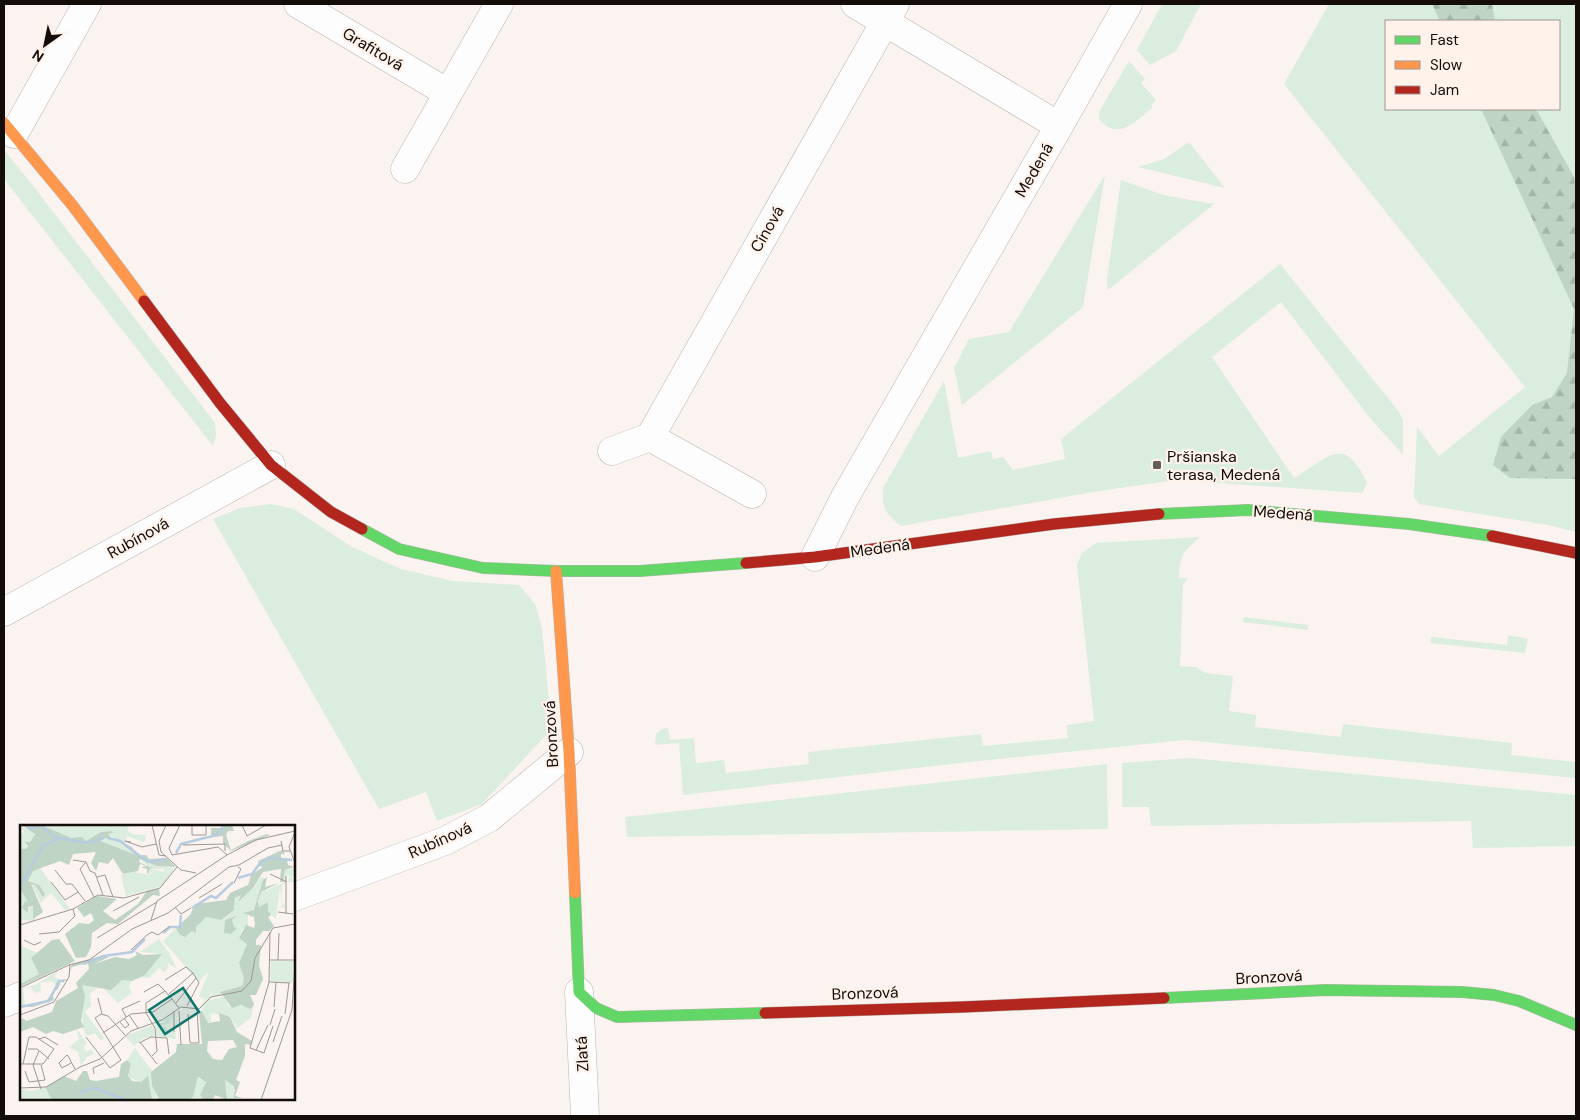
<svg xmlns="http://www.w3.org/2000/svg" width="1580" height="1120" viewBox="0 0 1580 1120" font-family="'DM Sans',sans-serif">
<defs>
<pattern id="forest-firs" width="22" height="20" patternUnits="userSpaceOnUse" patternTransform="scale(1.25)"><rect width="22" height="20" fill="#bfd4c5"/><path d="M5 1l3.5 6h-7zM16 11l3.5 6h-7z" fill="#a3b5a8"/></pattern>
</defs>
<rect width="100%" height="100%" fill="#faf3ef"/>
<path fill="#dbeddf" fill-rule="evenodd" d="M 1162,4 L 1201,4 L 1176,51 L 1150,65 L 1137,50 Z
M 1329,4 L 1576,4 L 1576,532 L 1548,525 L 1419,504 L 1414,497 L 1417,427 L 1439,456 L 1525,387 L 1284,84 ZM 1386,21 L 1559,21 L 1559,109 L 1386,109 Z
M 1129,61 L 1145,79 L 1141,83 L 1156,100 L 1151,105 L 1153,107 C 1136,121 1118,142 1099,119 L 1100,110 Z
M 1189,142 L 1225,188 L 1138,167 L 1164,159 Z
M 4,150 L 31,183 L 215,423 L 216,435 L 213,446 L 4,179 Z
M 1105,175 L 1083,307 L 962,405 L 954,368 L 969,339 L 1009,332 Z
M 1121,180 L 1163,195 L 1214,204 L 1108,290 L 1107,279 Z
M 1280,264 L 1399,412 L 1403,420 L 1403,455 L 1370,418 L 1281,302 L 1212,357 L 1294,478 C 1327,459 1344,432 1367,483 L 1362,493 L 1176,480 L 1099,491 L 901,526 C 885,513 882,509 883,488 L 944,381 L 958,458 L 991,451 L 993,459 L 1003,457 L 1013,470 L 1065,459 L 1061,439 Z
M 271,504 L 294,509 L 352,547 L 401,569 L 453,581 L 519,585 L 535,604 L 542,628 L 551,724 L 548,733 L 482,804 L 437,821 L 426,792 L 379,809 L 213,519 L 240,508 Z
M 1200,537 C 1183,552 1180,555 1179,578 L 1188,578 L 1183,585 L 1180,666 L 1196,667 L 1206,673 L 1233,676 L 1229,711 L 1256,715 L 1255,727 L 1341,737 L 1343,724 L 1512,743 L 1511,755 L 1576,762 L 1576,778 L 1185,740 L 960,763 L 683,795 L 679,743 L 655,745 L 656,734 L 662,729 L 668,728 L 670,740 L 694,738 L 696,763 L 724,760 L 726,773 L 809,764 L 808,752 L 981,734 L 983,746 L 1068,738 L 1067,725 L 1094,721 L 1077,565 L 1082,553 L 1096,543 Z
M 1244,617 L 1308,625 L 1308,630 L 1243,622 Z
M 1508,635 L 1528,639 L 1525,653 L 1430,643 L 1431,637 L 1507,645 Z
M 1190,758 L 1576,795 L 1576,846 L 1473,848 L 1471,821 L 1151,826 L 1149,807 L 1122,807 L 1122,763 Z
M 1107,764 L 1108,829 L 627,837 L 625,817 Z"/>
<path fill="url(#forest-firs)" d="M 1432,4 L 1492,4 L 1495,21 L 1440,21 Z
M 1481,109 L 1536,109 L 1574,177 L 1576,195 L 1576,479 L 1510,478 L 1493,465 L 1501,437 L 1532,405 L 1552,397 L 1567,373 L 1574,309 Z"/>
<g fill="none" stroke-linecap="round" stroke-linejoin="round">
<g stroke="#bab3af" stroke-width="29">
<path id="street" d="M 298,4 L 448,93
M 855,4 L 1059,126
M 14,134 L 87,4
M 405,169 L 499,4
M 650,437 L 752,494
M 612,451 L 650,437 L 895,4
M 815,557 L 845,497 L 1059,126 L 1128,4
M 4,612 L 271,465
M 294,897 L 445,841 L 489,818 L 569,752
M 579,992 L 585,1116
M 4,1003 L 21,996"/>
</g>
<g stroke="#bab3af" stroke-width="12">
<path id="fast" d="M 1159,514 L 1248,510 L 1409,524 L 1492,536
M 362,529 L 399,549 L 483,568 L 556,571 L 640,571 L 746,563
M 575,893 L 579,992 L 596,1008 L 617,1017 L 765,1013
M 1164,998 L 1325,990 L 1462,992 L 1494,995 L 1519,1001 L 1576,1025"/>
</g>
<g stroke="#bab3af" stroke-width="12">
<path id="slow" d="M 4,123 L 73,206 L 144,301
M 556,571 L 569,752 L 575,893"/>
</g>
<g stroke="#bab3af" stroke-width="12">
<path id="jam" d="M 144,301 L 220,403 L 271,465 L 331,512 L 362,529
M 1492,536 L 1576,553
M 746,563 L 815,557 L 1054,524 L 1159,514
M 765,1013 L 963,1007 L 1164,998"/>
</g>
<use href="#street" stroke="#fefdfd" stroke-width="28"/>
<use href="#fast" stroke="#63d668" stroke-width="11"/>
<use href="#slow" stroke="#ff974d" stroke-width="11"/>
<use href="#jam" stroke="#b3261e" stroke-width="11"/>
</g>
<rect fill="#645d59" stroke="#fff2ea" stroke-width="2" x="1152" y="460" width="10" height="10" rx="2.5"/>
<g text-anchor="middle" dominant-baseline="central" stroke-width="4.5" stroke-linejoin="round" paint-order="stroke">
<g font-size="16" fill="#130c08" stroke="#fff2ea">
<text transform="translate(373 49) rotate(31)">Grafitová</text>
<text transform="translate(1034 170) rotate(-60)">Medená</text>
<text transform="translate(767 229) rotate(-60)">Cínová</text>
<text transform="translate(1283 513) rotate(4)">Medená</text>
<text transform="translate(138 538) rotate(-29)">Rubínová</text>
<text transform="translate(880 548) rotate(-8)">Medená</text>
<text transform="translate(551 734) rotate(-93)">Bronzová</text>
<text transform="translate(440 840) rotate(-24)">Rubínová</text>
<text transform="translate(1269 977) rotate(-3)">Bronzová</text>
<text transform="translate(865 993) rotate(-2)">Bronzová</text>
<text transform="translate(582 1054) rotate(-93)">Zlatá</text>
</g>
<g font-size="16" fill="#130c08" stroke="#fff2ea" text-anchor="start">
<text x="1167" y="456">Pršianska<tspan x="1167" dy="18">terasa, Medená</tspan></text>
</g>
</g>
<g transform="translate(20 825)">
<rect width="275" height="275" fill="#faf3ef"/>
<path d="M 0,0 L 15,8 L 4,25 L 0,24 L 0,9 L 4,7 ZM 25,0 L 109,1 L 107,5 L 112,9 L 125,10 L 126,13 L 124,17 L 107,11 L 105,18 L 102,18 L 102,12 L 87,6 L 66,16 L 62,12 L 56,15 L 39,9 ZM 119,34 L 154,44 L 142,61 L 106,71 L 133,62 L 139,48 L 135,45 L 127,50 L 129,43 L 144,47 L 144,44 L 130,42 ZM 275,39 L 275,51 L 271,52 L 275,57 L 268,57 L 268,63 L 268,56 L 270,51 L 266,50 L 265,58 L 262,60 L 262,77 L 266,83 L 259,82 L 262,81 L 260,62 L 258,78 L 246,77 L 244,81 L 238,81 L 240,68 L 263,58 L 265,45 L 273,44 ZM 20,43 L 50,84 L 45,85 L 31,68 L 19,79 L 20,76 L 11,59 L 15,59 L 20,69 L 19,60 L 7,56 L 13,46 ZM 241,52 L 245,53 L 234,85 L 224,88 L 228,90 L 228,102 L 222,104 L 219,113 L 227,119 L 219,138 L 224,153 L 222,161 L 200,167 L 202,171 L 193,171 L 189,165 L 192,172 L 181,183 L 177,184 L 168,181 L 179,183 L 185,175 L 179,171 L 189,146 L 179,157 L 143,116 L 156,103 L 165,112 L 172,106 L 176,108 L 175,102 L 186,92 L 201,95 L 214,85 L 216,72 L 221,69 L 221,72 L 233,64 ZM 218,90 L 212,95 L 214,103 L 217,103 L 211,109 L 204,108 L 205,95 ZM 0,64 L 8,77 L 7,79 L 5,76 L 5,83 L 9,87 L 8,83 L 13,81 L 15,96 L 0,95 ZM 0,120 L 17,128 L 11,133 L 19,149 L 0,159 ZM 142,129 L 153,135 L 156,143 L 147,138 L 149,142 L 144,147 L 139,143 L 129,153 L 118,152 L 125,150 ZM 251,136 L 274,136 L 273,158 L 250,156 ZM 38,146 L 32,155 L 35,152 L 40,155 L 36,163 L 35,158 L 31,156 L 20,158 L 21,166 L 14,168 L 11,162 L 3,164 L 5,180 L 0,180 L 0,164 L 15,160 ZM 102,155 L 112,156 L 109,162 L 112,168 L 98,178 L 83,163 ZM 64,159 L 77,163 L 70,169 L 71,181 L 65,187 L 84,213 L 81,216 L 75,208 L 67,211 L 63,203 L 61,162 ZM 204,172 L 209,182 L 234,179 L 231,193 L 217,203 L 210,192 L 191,188 L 191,197 L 187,197 L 182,185 L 186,176 ZM 153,188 L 153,193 L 151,201 L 152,191 L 148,199 L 141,200 L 151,207 L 154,200 L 156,214 L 137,211 L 135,198 L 147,198 L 143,196 ZM 133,200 L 135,211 L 124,213 L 114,221 L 105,211 ZM 56,202 L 67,219 L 63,221 L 66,227 L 71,224 L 74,229 L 67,232 L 61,240 L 58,227 L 49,222 L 59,214 ZM 115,223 L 132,246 L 136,272 L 141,275 L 132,274 L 128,253 L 121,257 L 108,252 L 111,239 L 107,235 ZM 176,252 L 186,257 L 180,270 L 184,275 L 168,275 L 174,268 ZM 26,262 L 32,275 L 0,275 L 0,264 L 11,266 Z" fill="#dbeddf" fill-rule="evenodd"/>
<path d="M 2,0 L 22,0 L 51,13 L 62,12 L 66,16 L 81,7 L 92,6 L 93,9 L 89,9 L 91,13 L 112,22 L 117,30 L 126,30 L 129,34 L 147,33 L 156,42 L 137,41 L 120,34 L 119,37 L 130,42 L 144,44 L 130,43 L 127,50 L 127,44 L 121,42 L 127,41 L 120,39 L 118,46 L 103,49 L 93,33 L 88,39 L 79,37 L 76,46 L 71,38 L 76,27 L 53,29 L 49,40 L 40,36 L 13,46 L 8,56 L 19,60 L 25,69 L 23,72 L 15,60 L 11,59 L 23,87 L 13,94 L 13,81 L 8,82 L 8,88 L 2,83 L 5,76 L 8,77 L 0,64 L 0,24 L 5,24 L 8,21 L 5,17 L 10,17 L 15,9 ZM 84,14 L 99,17 L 114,29 L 81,16 ZM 204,0 L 212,0 L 214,6 L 208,6 L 206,10 L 211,25 L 228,16 L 247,9 L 250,10 L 211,26 L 203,18 L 203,11 L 176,14 L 162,19 L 154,30 L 161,18 L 179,13 L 191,11 L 191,3 L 204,3 ZM 262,25 L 265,29 L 261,29 L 261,34 L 267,34 L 268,40 L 274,42 L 265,45 L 263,57 L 260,57 L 261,44 L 243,47 L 233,63 L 218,77 L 221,70 L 215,73 L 214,85 L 201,95 L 186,92 L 176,102 L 176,108 L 172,106 L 165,112 L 159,109 L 156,103 L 170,90 L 175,79 L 206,75 L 210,68 L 228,60 L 231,50 L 243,42 L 239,41 L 238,36 ZM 247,52 L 245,62 L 259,58 L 241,67 L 238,76 L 239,82 L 248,77 L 251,90 L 248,92 L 254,101 L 249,106 L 243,106 L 236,115 L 236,120 L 241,120 L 239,140 L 243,154 L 236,170 L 230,170 L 234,179 L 231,184 L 221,180 L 212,183 L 200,167 L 222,161 L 224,153 L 219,138 L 227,119 L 219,113 L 226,100 L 234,103 L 235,99 L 234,92 L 223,88 L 234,85 L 243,55 ZM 139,64 L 140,71 L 133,70 L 98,99 L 87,98 L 72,108 L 71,122 L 66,132 L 56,133 L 45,109 L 59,98 L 69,99 L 74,95 L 71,88 L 64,92 L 57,83 L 77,71 L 97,74 L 83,86 L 95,95 L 118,79 L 127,66 ZM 218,90 L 212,95 L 214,102 L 217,103 L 211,109 L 204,108 L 205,95 ZM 39,114 L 55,136 L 0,162 L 0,159 L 19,149 L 11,133 L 32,115 ZM 115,126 L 123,130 L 142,129 L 125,150 L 112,156 L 102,155 L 91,165 L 62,160 L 65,171 L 61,196 L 64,202 L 43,209 L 33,206 L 26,209 L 13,202 L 0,207 L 0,196 L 3,193 L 6,196 L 32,187 L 36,176 L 58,163 L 56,158 L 69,144 L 68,138 L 52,142 L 47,154 L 45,156 L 41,156 L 38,164 L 32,167 L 34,175 L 13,182 L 0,182 L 27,175 L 40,155 L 47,154 L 52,139 L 84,130 L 89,132 L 74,139 L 95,132 L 109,134 L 117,130 ZM 182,186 L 188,198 L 200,196 L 199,188 L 210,192 L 217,207 L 232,216 L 231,220 L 225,219 L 225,231 L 216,255 L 220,257 L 215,271 L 223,273 L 213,273 L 215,264 L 207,263 L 207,275 L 195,270 L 193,275 L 184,275 L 180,270 L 186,257 L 178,252 L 173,272 L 168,275 L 139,274 L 132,261 L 131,247 L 156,227 L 157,219 L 182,219 L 179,187 ZM 213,215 L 217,222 L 209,224 L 202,235 L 193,234 L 187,226 L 188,216 ZM 107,235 L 111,239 L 108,251 L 112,256 L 121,257 L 128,251 L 132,275 L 32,275 L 28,268 L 26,262 L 44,251 L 56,256 L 63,246 L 67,246 L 70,255 L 76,256 L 99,252 L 101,239 Z" fill="#bfd4c5" fill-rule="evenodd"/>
<path d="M 248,77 L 258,78 L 256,94 L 248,86 Z" fill="#dbeddf"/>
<path d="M 93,8 L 102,12 L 102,19 L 114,29 L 81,16 L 85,13 L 98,16 L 88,9 ZM 136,45 L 148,53 L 142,60 L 106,71 L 101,50 L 114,47 L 129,50 ZM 139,114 L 150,129 L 152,136 L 142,129 L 120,127 ZM 205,255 L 214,261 L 213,272 L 219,275 L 207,275 Z" fill="#dbeddf"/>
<path fill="none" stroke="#b8cce1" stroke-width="2.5" d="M 5,0 L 11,3 L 21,1 L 37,14M 88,13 L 100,16 L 128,37 L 146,34M 156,28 L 161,19 L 197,10 L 204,0M 218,53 L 232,49 L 241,37 L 249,33 L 272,35M 0,61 L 23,21 L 39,13 L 67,18 L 84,13M 172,83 L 191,71 L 196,73 L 213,57M 143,108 L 150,102 L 160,102 L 161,90M 63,139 L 84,131 L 112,127 L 125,114M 0,182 L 29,176 L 39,156 L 44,156M 60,267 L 75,263 L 106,275"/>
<path fill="none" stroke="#9e9793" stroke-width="1" d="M 132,0 L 139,30 L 146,31M 146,0 L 139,16 L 141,27 L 161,45 L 176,48M 160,0 L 149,23 L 152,30 L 198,22 L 207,30M 172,0 L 172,10 L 186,10 L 186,0M 222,0 L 227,11 L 246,0M 275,7 L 269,22 L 275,38M 261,16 L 263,26 L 270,26M 111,17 L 105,16 L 122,22 L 136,19M 163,20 L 205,19 L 205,26M 53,35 L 66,37 L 70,46 L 75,48 L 83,70M 66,37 L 60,44 L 74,72M 35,45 L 46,59 L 52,59 L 65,76M 250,49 L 267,57M 77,52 L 85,50 L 93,72M 31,57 L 45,75 L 58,67M 214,58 L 221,44 L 218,42M 179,73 L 202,59M 155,82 L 161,89 L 171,83M 93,86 L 119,72M 275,86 L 275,109M 258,87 L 273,89M 266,89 L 266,51M 131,95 L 137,76 L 207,30 L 236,15 L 275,6M 0,100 L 53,84 L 78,70 L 104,73 L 140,63 L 157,42M 250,107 L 249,157 L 230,223 L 244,228 L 253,201M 19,109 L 39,107 L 55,91 L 53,84M 77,113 L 137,77M 4,115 L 14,120 L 21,117M 111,125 L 127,110 L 132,107 L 138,110 L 150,101M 250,135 L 275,135M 258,135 L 259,108M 145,155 L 166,142 L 173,148 L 179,158 L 167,181M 249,157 L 270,158M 0,163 L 49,140 L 69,135 L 112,104 L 148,88 L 209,42 L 219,40 L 248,23 L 262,20M 124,167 L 138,159 L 145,166M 149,169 L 173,148M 78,173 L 82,189M 156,178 L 176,153M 254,182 L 256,157M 154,186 L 154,207M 159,186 L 161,220M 126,188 L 135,203 L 137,226 L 132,231M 126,188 L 126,178 L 145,166 L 152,174M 168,189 L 170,218 L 179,218 L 177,184M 265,189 L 269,158M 0,190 L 34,177 L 49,152 L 50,139M 109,190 L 118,203M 106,192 L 102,184 L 120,176M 100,197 L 105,203 L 109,200 L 104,193M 250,200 L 255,184M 83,208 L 111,189 L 133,187 L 152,174 L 159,183M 66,212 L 90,243 L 101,235 L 75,193 L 81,189 L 88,191 L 105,210M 19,214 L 25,212 L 38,220M 120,217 L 137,239M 253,217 L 262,191M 119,218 L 131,212 L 147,213 L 149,229M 8,224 L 17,224 L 29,234M 236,225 L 248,200M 19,226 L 13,240 L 21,264M 51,238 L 42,243 L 39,238 L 47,230 L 48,231 L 55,244M 1,239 L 23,239 L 34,224 L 16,212 L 9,212 L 3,239M 5,246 L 9,257 L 25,255 L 21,240M 74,249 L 73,243 L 84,238M 0,263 L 26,262 L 60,242 L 80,234 L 111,206 L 142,195 L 161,182 L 179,184 L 191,172 L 222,166 L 231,156 L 235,133 L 253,103 L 275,99M 241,275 L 272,185 L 275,139"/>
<path fill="#0f766e" fill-opacity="0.15" stroke="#0f766e" stroke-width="2.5" d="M 163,163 L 179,187 L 145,209 L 129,185 Z"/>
<rect width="275" height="275" fill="none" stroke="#130c08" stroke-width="2.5"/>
</g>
<rect width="1580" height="1120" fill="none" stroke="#130c08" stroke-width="10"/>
<rect x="1385" y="20" width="175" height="90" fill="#fff2ea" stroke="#a19690"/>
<rect x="1395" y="36" width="25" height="8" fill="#63d668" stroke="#a19690"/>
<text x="1430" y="45" font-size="15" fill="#130c08">Fast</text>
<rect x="1395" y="61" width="25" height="8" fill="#ff974d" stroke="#a19690"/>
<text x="1430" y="70" font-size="15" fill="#130c08">Slow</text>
<rect x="1395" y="86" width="25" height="8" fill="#b3261e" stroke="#a19690"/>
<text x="1430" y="95" font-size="15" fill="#130c08">Jam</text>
<g transform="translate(45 45) rotate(213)" stroke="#fff2ea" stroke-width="4" paint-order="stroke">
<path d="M0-4L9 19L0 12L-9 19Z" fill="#130c08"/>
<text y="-8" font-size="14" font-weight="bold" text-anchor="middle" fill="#130c08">N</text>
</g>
</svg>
